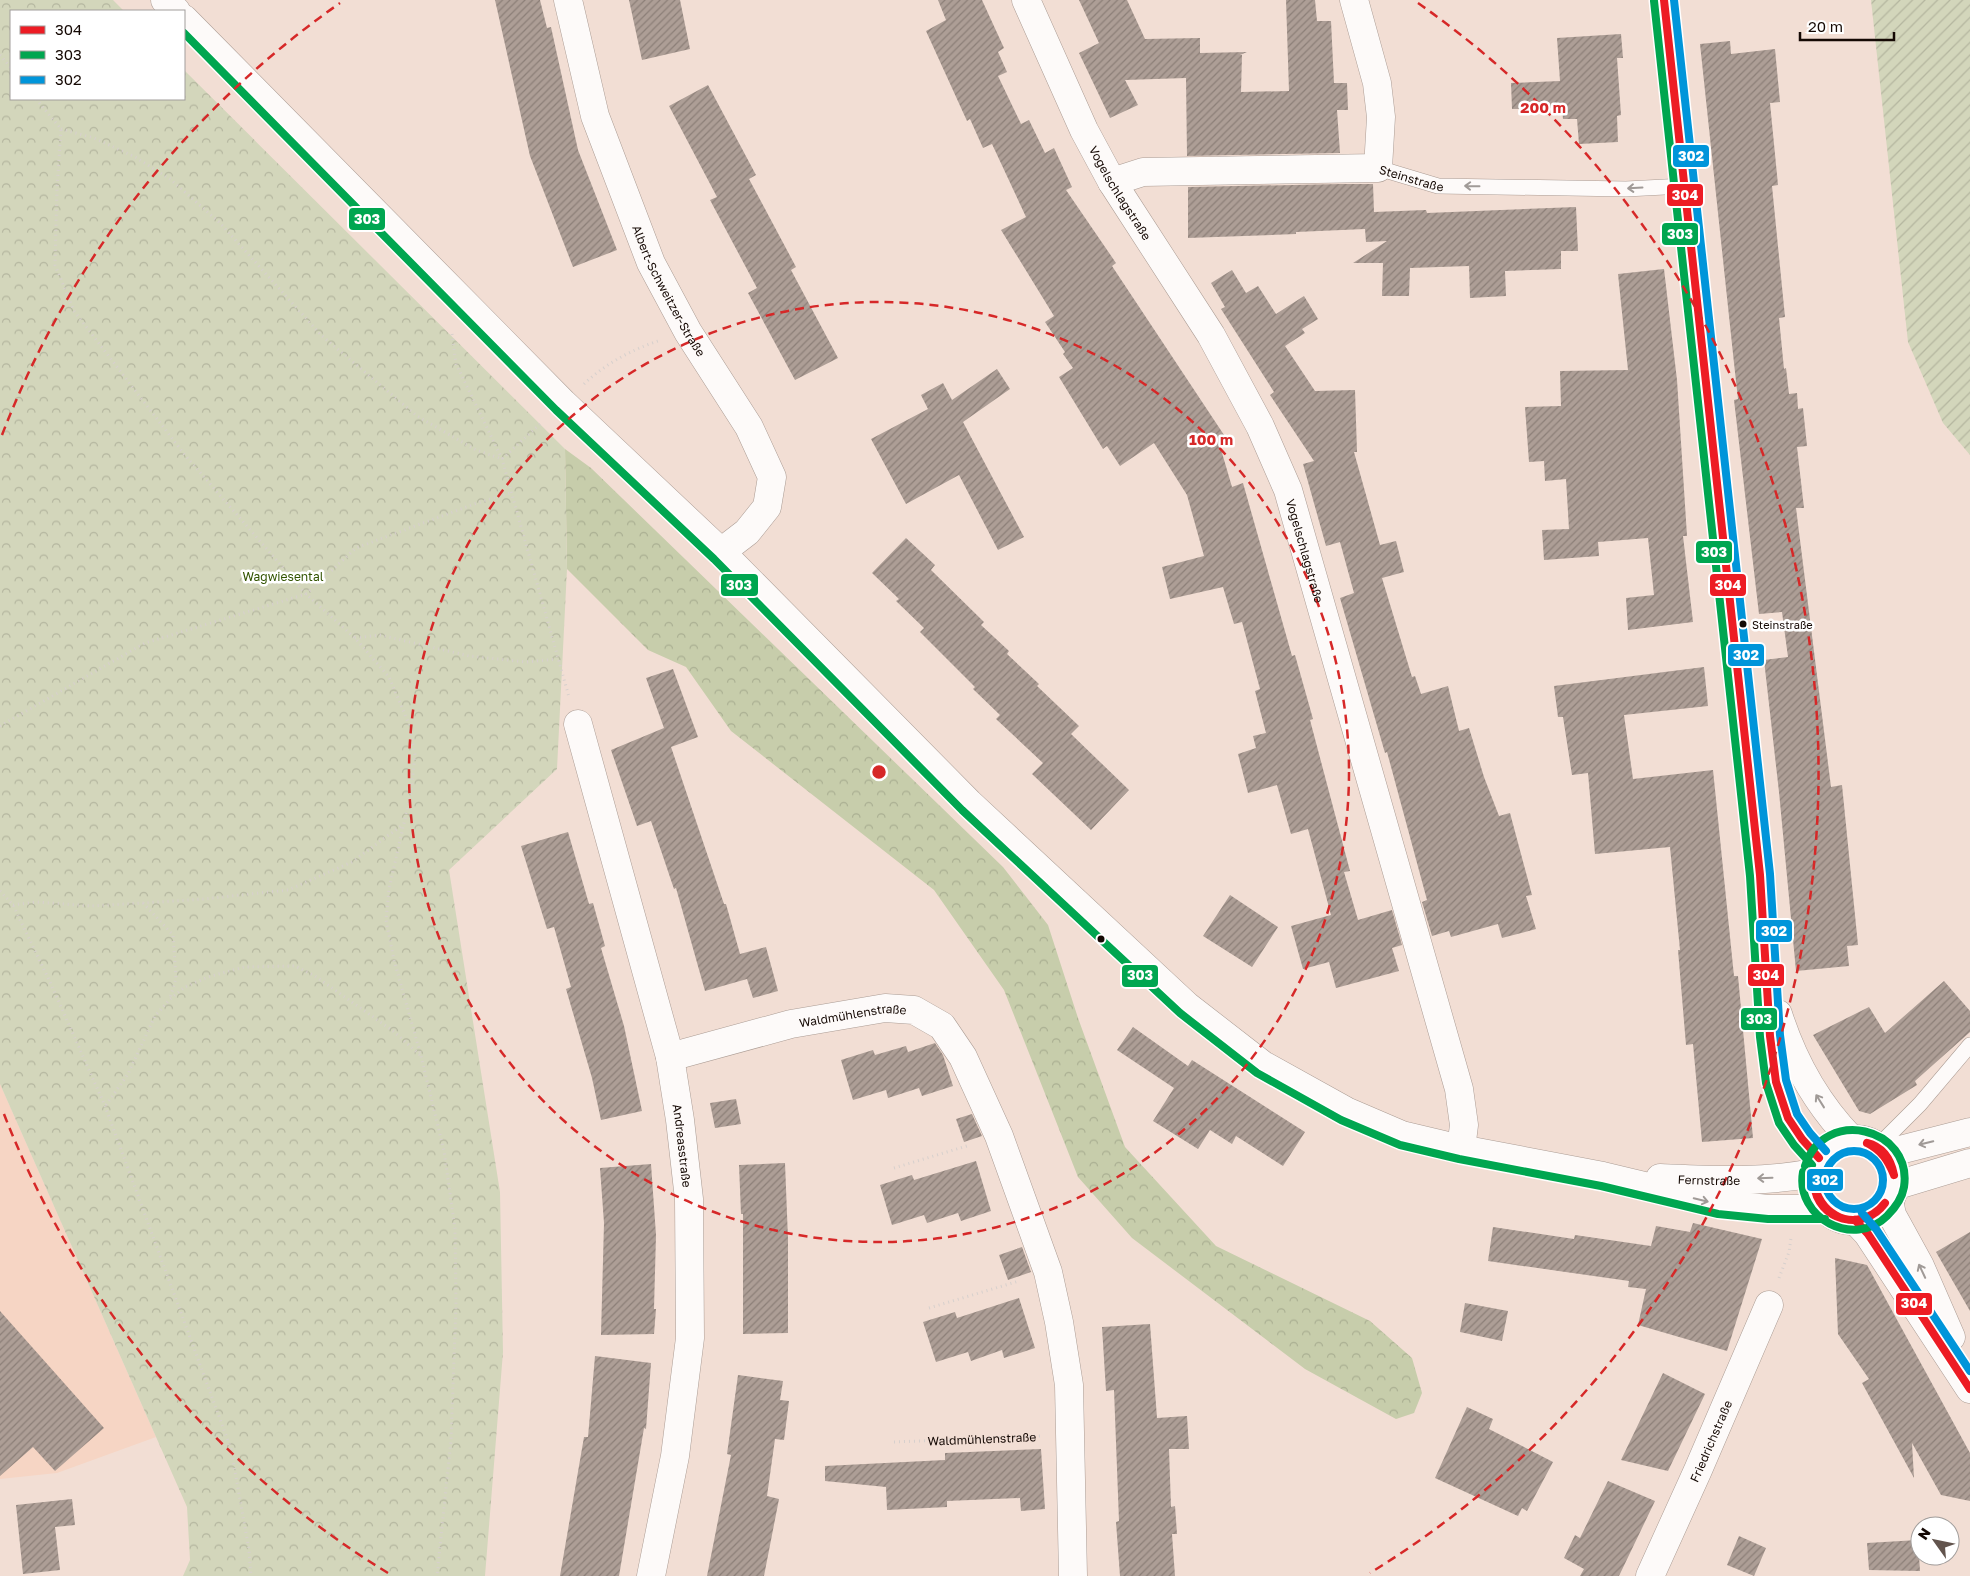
<svg xmlns="http://www.w3.org/2000/svg" width="1970" height="1576" viewBox="0 0 1970 1576" font-family="'Golos Text',sans-serif">
<defs>
<pattern id="forest-crowns" width="20" height="18" patternUnits="userSpaceOnUse" patternTransform="scale(1.25)"><rect width="20" height="18" fill="#c7cdab"/><path d="M2 6a3 3 0 1 1 6 0M12 15a3 3 0 1 1 6 0" fill="none" stroke="#aaaf92"/></pattern>
<pattern id="park-crowns" width="20" height="18" patternUnits="userSpaceOnUse" patternTransform="scale(1.25)"><rect width="20" height="18" fill="#d3d6bb"/><path d="M2 6a3 3 0 1 1 6 0M12 15a3 3 0 1 1 6 0" fill="none" stroke="#b4b69f"/></pattern>
<pattern id="garden-furrows" width="10" height="10" patternUnits="userSpaceOnUse" patternTransform="scale(1.25)"><rect width="10" height="10" fill="#d3d6bb"/><path d="M-1 1l2-2M0 10L10 0M9 11l2-2" fill="none" stroke="#b4b69f"/></pattern>
<pattern id="building-hatch" width="6" height="6" patternUnits="userSpaceOnUse" patternTransform="scale(1.25)"><rect width="6" height="6" fill="#ad9e96"/><path d="M-1 1l2-2M0 6l6-6M5 7l2-2" fill="none" stroke="#8c7f78"/></pattern>
</defs>
<rect width="100%" height="100%" fill="#f2ded4"/>
<path fill="#f6d5c4" d="M 0,1084 L 156,1437 L 57,1473 L 0,1479 Z"/>
<path fill="url(#forest-crowns)" d="M 565,449 L 591,468 L 1003,867 L 1048,925 L 1078,1018 L 1125,1147 L 1216,1246 L 1370,1321 L 1412,1358 L 1422,1393 L 1414,1413 L 1396,1419 L 1305,1369 L 1132,1238 L 1078,1177 L 1004,990 L 934,890 L 731,731 L 686,667 L 648,650 L 567,569 Z"/>
<path fill="url(#park-crowns)" d="M 0,0 L 113,0 L 124,11 L 11,11 L 11,99 L 184,99 L 184,70 L 565,449 L 567,569 L 557,769 L 449,870 L 500,1192 L 503,1352 L 485,1576 L 183,1576 L 190,1560 L 187,1507 L 0,1084 Z"/>
<path fill="url(#garden-furrows)" d="M 1871,0 L 1970,0 L 1970,455 L 1943,423 L 1908,342 Z"/>
<path fill="url(#building-hatch)" d="M 495,0 L 540,0 L 547,28 L 551,27 L 578,150 L 617,250 L 573,267 L 530,156 Z
M 629,0 L 680,0 L 690,49 L 642,60 Z
M 938,0 L 982,0 L 1004,48 L 998,52 L 1007,72 L 998,76 L 1021,124 L 1029,120 L 1045,153 L 1054,148 L 1072,187 L 1066,190 L 1116,263 L 1112,266 L 1228,441 L 1220,446 L 1232,487 L 1243,483 L 1292,656 L 1295,655 L 1313,719 L 1310,720 L 1350,871 L 1344,872 L 1358,920 L 1392,910 L 1402,945 L 1392,948 L 1399,971 L 1336,988 L 1329,962 L 1303,969 L 1291,926 L 1331,915 L 1308,829 L 1291,834 L 1277,785 L 1248,793 L 1238,754 L 1256,748 L 1253,736 L 1266,733 L 1255,691 L 1260,689 L 1242,622 L 1234,624 L 1223,587 L 1170,599 L 1162,567 L 1204,556 L 1187,495 L 1154,443 L 1120,466 L 1107,446 L 1103,449 L 1059,377 L 1073,368 L 1063,354 L 1065,352 L 1045,322 L 1054,316 L 1001,230 L 1026,217 L 992,144 L 983,148 L 970,119 L 967,121 L 926,31 L 946,20 Z
M 1079,0 L 1127,0 L 1145,39 L 1200,38 L 1200,53 L 1247,52 L 1240,55 L 1242,55 L 1241,92 L 1289,91 L 1286,0 L 1315,0 L 1317,21 L 1331,21 L 1334,83 L 1347,83 L 1348,110 L 1337,110 L 1340,153 L 1187,156 L 1186,78 L 1125,80 L 1138,105 L 1110,118 L 1079,53 L 1099,43 Z
M 1621,34 L 1623,58 L 1617,58 L 1621,115 L 1617,116 L 1618,142 L 1579,144 L 1577,119 L 1563,119 L 1562,108 L 1512,109 L 1511,83 L 1560,81 L 1557,38 Z
M 1730,41 L 1731,54 L 1775,49 L 1780,102 L 1770,103 L 1778,185 L 1772,186 L 1785,317 L 1779,318 L 1784,369 L 1786,368 L 1789,394 L 1797,393 L 1798,409 L 1803,408 L 1807,446 L 1797,447 L 1804,508 L 1796,508 L 1831,787 L 1842,785 L 1858,945 L 1847,946 L 1849,966 L 1796,971 L 1779,792 L 1764,660 L 1788,657 L 1782,612 L 1759,614 L 1734,400 L 1738,399 L 1734,363 L 1700,44 Z
M 708,85 L 756,175 L 749,179 L 796,267 L 791,270 L 838,358 L 795,380 L 748,293 L 757,288 L 710,200 L 717,197 L 669,106 Z
M 1341,184 L 1373,184 L 1374,212 L 1426,210 L 1427,213 L 1576,207 L 1578,251 L 1561,251 L 1561,269 L 1505,271 L 1506,296 L 1470,298 L 1469,266 L 1410,268 L 1409,296 L 1382,296 L 1383,263 L 1353,263 L 1387,241 L 1366,242 L 1365,229 L 1296,232 L 1296,234 L 1188,238 L 1188,187 Z
M 1664,269 L 1677,380 L 1687,536 L 1683,536 L 1693,622 L 1628,630 L 1626,598 L 1654,595 L 1648,538 L 1598,542 L 1599,556 L 1544,560 L 1542,530 L 1569,529 L 1566,479 L 1545,481 L 1544,461 L 1529,462 L 1525,407 L 1561,406 L 1560,371 L 1628,370 L 1618,274 Z
M 1232,270 L 1246,293 L 1258,286 L 1276,314 L 1304,296 L 1318,319 L 1302,329 L 1305,333 L 1285,346 L 1315,391 L 1355,390 L 1357,452 L 1354,452 L 1380,545 L 1396,541 L 1404,572 L 1382,578 L 1412,677 L 1415,676 L 1421,694 L 1448,686 L 1459,731 L 1469,728 L 1484,777 L 1499,816 L 1510,813 L 1532,895 L 1526,896 L 1536,929 L 1502,938 L 1498,924 L 1451,937 L 1449,931 L 1432,936 L 1422,902 L 1427,900 L 1387,752 L 1385,753 L 1340,598 L 1354,593 L 1340,542 L 1326,546 L 1303,464 L 1314,461 L 1270,395 L 1274,392 L 1221,309 L 1225,307 L 1211,283 Z
M 997,369 L 1010,389 L 963,422 L 1024,537 L 998,550 L 959,475 L 906,504 L 871,439 L 928,409 L 921,395 L 943,383 L 952,400 Z
M 906,538 L 935,565 L 931,570 L 984,622 L 981,625 L 1009,651 L 1007,654 L 1039,684 L 1037,686 L 1079,726 L 1071,734 L 1129,790 L 1091,830 L 1032,774 L 1043,763 L 996,719 L 1000,715 L 973,689 L 975,687 L 920,632 L 924,628 L 896,601 L 899,599 L 872,573 Z
M 1704,667 L 1708,706 L 1624,715 L 1633,779 L 1713,770 L 1734,976 L 1738,976 L 1753,1138 L 1702,1142 L 1693,1044 L 1686,1045 L 1678,950 L 1680,950 L 1670,847 L 1595,854 L 1588,773 L 1572,775 L 1563,717 L 1558,717 L 1554,686 Z
M 673,669 L 698,737 L 671,747 L 668,738 L 724,904 L 726,904 L 740,954 L 766,947 L 778,991 L 753,998 L 747,979 L 705,991 L 676,888 L 674,889 L 651,821 L 637,826 L 611,750 L 664,728 L 646,678 Z
M 568,832 L 589,904 L 593,903 L 605,946 L 601,948 L 624,1026 L 642,1111 L 601,1120 L 592,1078 L 566,989 L 571,987 L 554,927 L 547,929 L 521,846 Z
M 1230,895 L 1278,927 L 1252,967 L 1203,936 Z
M 1944,981 L 1970,1011 L 1970,1032 L 1915,1081 L 1917,1085 L 1870,1114 L 1859,1111 L 1813,1035 L 1869,1007 L 1885,1033 Z
M 1133,1027 L 1188,1066 L 1192,1060 L 1305,1132 L 1283,1166 L 1236,1136 L 1232,1144 L 1210,1130 L 1198,1149 L 1153,1121 L 1174,1088 L 1117,1050 Z
M 935,1043 L 943,1055 L 953,1086 L 922,1096 L 919,1088 L 888,1098 L 886,1090 L 853,1100 L 841,1060 L 873,1050 L 875,1055 L 906,1046 L 908,1052 Z
M 736,1099 L 741,1124 L 715,1128 L 710,1103 Z
M 972,1114 L 982,1136 L 964,1142 L 956,1119 Z
M 976,1161 L 991,1211 L 961,1221 L 958,1213 L 927,1223 L 924,1215 L 892,1225 L 880,1185 L 912,1175 L 914,1180 Z
M 785,1163 L 788,1239 L 788,1333 L 743,1334 L 743,1214 L 741,1214 L 739,1165 Z
M 651,1164 L 656,1235 L 654,1309 L 656,1309 L 654,1334 L 601,1335 L 604,1223 L 600,1168 Z
M 1693,1223 L 1762,1239 L 1727,1351 L 1638,1325 L 1646,1289 L 1628,1287 L 1629,1281 L 1488,1261 L 1493,1227 L 1574,1239 L 1575,1235 L 1651,1246 L 1656,1226 L 1690,1232 Z
M 1970,1232 L 1970,1311 L 1936,1252 Z
M 1022,1247 L 1031,1272 L 1008,1280 L 999,1255 Z
M 1835,1258 L 1867,1265 L 1970,1453 L 1970,1501 L 1941,1495 L 1912,1443 L 1914,1478 L 1862,1383 L 1869,1379 L 1838,1334 Z
M 1019,1298 L 1035,1348 L 1004,1358 L 1002,1350 L 971,1361 L 968,1352 L 936,1362 L 923,1322 L 955,1312 L 957,1318 Z
M 1465,1303 L 1508,1311 L 1502,1341 L 1460,1332 Z
M 0,1311 L 104,1428 L 55,1471 L 33,1447 L 0,1476 Z
M 1150,1324 L 1157,1418 L 1187,1416 L 1189,1449 L 1169,1449 L 1171,1507 L 1175,1506 L 1177,1534 L 1172,1534 L 1175,1576 L 1120,1576 L 1116,1522 L 1119,1521 L 1114,1390 L 1106,1391 L 1102,1327 Z
M 595,1356 L 651,1363 L 646,1429 L 644,1428 L 619,1576 L 560,1576 L 584,1437 L 588,1437 Z
M 1663,1373 L 1705,1394 L 1668,1471 L 1621,1460 Z
M 738,1375 L 783,1381 L 780,1400 L 789,1401 L 784,1440 L 775,1439 L 767,1496 L 779,1499 L 764,1576 L 707,1576 L 731,1455 L 727,1454 Z
M 1467,1407 L 1493,1419 L 1489,1429 L 1553,1462 L 1527,1511 L 1522,1508 L 1518,1516 L 1435,1478 Z
M 1041,1449 L 1045,1509 L 1021,1511 L 1020,1498 L 947,1501 L 947,1507 L 887,1510 L 886,1487 L 825,1481 L 825,1466 L 945,1460 L 945,1453 Z
M 1608,1481 L 1655,1501 L 1619,1576 L 1580,1576 L 1584,1569 L 1564,1558 L 1575,1535 L 1580,1538 Z
M 72,1499 L 75,1525 L 55,1527 L 60,1570 L 23,1574 L 16,1505 Z
M 1739,1536 L 1766,1548 L 1754,1576 L 1727,1565 Z
M 1918,1540 L 1920,1571 L 1869,1570 L 1867,1543 Z"/>
<g fill="none" stroke-linecap="round" stroke-linejoin="round">
<g stroke="#ab9c94" stroke-width="16">
<g id="lane">
<path id="s2" d="M 1378,168 L 1438,186 L 1626,189 L 1684,186"/>
<path d="M 1877,1147 L 1920,1104 L 1970,1045"/>
</g>
</g>
<g stroke="#ab9c94" stroke-width="29">
<g id="street">
<path id="s3" d="M 568,0 L 595,116 L 651,263 L 688,332 L 749,427 L 772,477 L 767,507 L 747,532 L 721,552"/>
<path id="s4" d="M 1026,0 L 1084,130 L 1112,182 L 1211,335 L 1260,426 L 1288,490 L 1459,1089 L 1464,1125 L 1461,1149"/>
<path d="M 1112,182 L 1143,172 L 1378,168 L 1381,117 L 1377,83 L 1354,0"/>
<path id="s5" d="M 578,724 L 670,1057 L 680,1120 L 689,1199 L 690,1338 L 675,1456 L 651,1576"/>
<path id="s6" d="M 670,1057 L 791,1024 L 885,1008 L 914,1010 L 942,1026 L 963,1057 L 999,1136 L 1048,1272 L 1059,1322 L 1069,1385 L 1073,1576"/>
<path id="s7" d="M 1650,1576 L 1698,1470 L 1769,1305"/>
</g>
</g>
<g stroke="#ab9c94" stroke-width="29">
<g id="secondary">
<path d="M 165,0 L 176,11"/>
<path d="M 1664,0 L 1760,875 L 1770,1036 L 1776,1082 L 1788,1118 L 1802,1139 L 1819,1158"/>
<path d="M 184,19 L 563,403 L 721,552 L 969,803 L 1187,1006 L 1263,1065 L 1346,1111 L 1402,1135 L 1461,1149 L 1603,1176 L 1720,1204 L 1768,1209 L 1825,1209"/>
<path d="M 1778,1014 C 1793,1061 1817,1104 1851,1139"/>
<circle cx="1854" cy="1180" r="41"/>
<path d="M 1882,1151 L 1892,1152 L 1970,1132"/>
<path id="s8" d="M 1660,1178 C 1711,1180 1763,1183 1813,1173"/>
<path d="M 1894,1186 L 1970,1163"/>
<path d="M 1889,1200 L 1892,1215 L 1920,1266 L 1951,1337"/>
<path d="M 1855,1220 L 1868,1234 L 1970,1389"/>
</g>
</g>
<g stroke="#d7d0cd" stroke-width="3" stroke-dasharray="1 4" stroke-linecap="butt">
<path d="M 0,55 L 11,68"/>
<path d="M 36,99 L 61,129 L 57,188 L 55,265 L 74,311 L 184,454 L 306,594 L 355,638 L 389,677 L 409,724 L 415,755 L 411,792 L 389,889 L 386,920 L 394,960 L 421,1056 L 444,1151 L 455,1229 L 456,1305 L 451,1440 L 437,1576"/>
<path d="M 61,129 L 94,138 L 135,157 L 170,179 L 220,223 L 321,335 L 417,416 L 476,450 L 502,459 L 541,423"/>
<path d="M 452,334 L 456,364 L 502,459 L 569,697"/>
<path d="M 584,384 C 605,364 631,350 658,341"/>
<path d="M 355,638 L 380,635 L 469,656 L 526,662 L 557,659"/>
<path d="M 0,726 L 145,643 L 306,594 L 356,548 L 477,503 L 511,493"/>
<path d="M 0,891 L 13,905 L 50,982 L 105,1106 L 231,1449 L 249,1550 L 251,1576"/>
<path d="M 143,903 L 173,935 L 176,979 L 170,998"/>
<path d="M 13,905 L 36,902 L 91,906 L 143,903 L 204,899 L 288,890 L 352,862 L 401,826"/>
<path d="M 106,1105 L 128,1074 L 155,1016 L 170,999 L 185,987 L 208,977 L 244,967 L 295,966 L 315,976 L 393,1031 L 420,1055"/>
<path d="M 894,1168 L 970,1145"/>
<path d="M 1779,1278 L 1789,1252 L 1791,1238"/>
<path d="M 929,1308 L 1019,1281"/>
<path id="s1" d="M 894,1442 L 1041,1436"/>
</g>
<use href="#lane" stroke="#fdfaf9" stroke-width="15"/>
<use href="#street" stroke="#fdfaf9" stroke-width="28"/>
<use href="#secondary" stroke="#fdfaf9" stroke-width="28"/>
<g stroke="#fff" stroke-width="11">
<path id="bus-1" d="M 1664,0 L 1760,875 L 1770,1036 L 1776,1082 L 1788,1118 L 1802,1139 L 1819,1158
M 1867,1143 C 1883,1147 1891,1160 1894,1175
M 1867,1143 C 1882,1151 1888,1160 1894,1175
M 1814,1184 C 1820,1211 1846,1230 1873,1214 C 1878,1211 1882,1207 1885,1203
M 1814,1184 C 1817,1221 1864,1233 1885,1203
M 1855,1220 L 1868,1234 L 1970,1389"/>
</g>
<g stroke="#fff" stroke-width="11">
<path id="bus-2" d="M 1654,1 L 1750,876 L 1760,1037 L 1766,1083 L 1779,1123 L 1794,1145 L 1812,1165
M 184,33 L 556,410 L 714,559 L 962,810 L 1180,1013 L 1257,1073 L 1341,1120 L 1400,1145 L 1459,1159 L 1601,1186 L 1718,1214 L 1768,1219 L 1825,1219
M 1803,1172 C 1795,1218 1854,1249 1887,1216 C 1895,1208 1902,1199 1904,1187 C 1913,1127 1824,1106 1805,1166"/>
</g>
<g stroke="#fff" stroke-width="11">
<path id="bus-3" d="M 1674,0 L 1770,874 L 1780,1035 L 1786,1080 L 1797,1114 L 1810,1133 L 1826,1151
M1825 1180a29 29 0 1 1 58 0a29 29 0 1 1-58 0Z
M 1862,1213 L 1876,1229 L 1970,1371"/>
</g>
<use href="#bus-1" stroke="#ed1c24" stroke-width="8"/>
<use href="#bus-2" stroke="#00a650" stroke-width="8"/>
<use href="#bus-3" stroke="#0095da" stroke-width="8"/>
</g>
<defs><path id="oneway-shaft" d="M-6 0H5M1.5-3L5.5 0L1.5 3" fill="none" stroke-width="1.6" stroke-linecap="round" stroke-linejoin="round" transform="scale(1.25)"/></defs>
<g stroke="#a09a97">
<use href="#oneway-shaft" transform="translate(1472 186) rotate(-179)"/>
<use href="#oneway-shaft" transform="translate(1635 188) rotate(177)"/>
<use href="#oneway-shaft" transform="translate(1820 1101) rotate(-122)"/>
<use href="#oneway-shaft" transform="translate(1926 1143) rotate(166)"/>
<use href="#oneway-shaft" transform="translate(1765 1178) rotate(178)"/>
<use href="#oneway-shaft" transform="translate(1701 1200) rotate(14)"/>
<use href="#oneway-shaft" transform="translate(1922 1271) rotate(-115)"/>
</g>
<g fill="none" stroke="#d62828" stroke-width="2.5" stroke-dasharray="9 6">
<circle cx="879" cy="772" r="470"/>
<path d="M388 1573A939 939 0 0 1 2 1109M2 435A939 939 0 0 1 340 3M1418 3A939 939 0 0 1 1370 1573"/>
</g>
<g fill="#150904" stroke="#fff" stroke-width="2">
<circle cx="1743" cy="624" r="4.5"/>
<circle cx="1101" cy="939" r="4.5"/>
</g>
<g text-anchor="middle" dominant-baseline="central" stroke-width="5" stroke-linejoin="round" paint-order="stroke">
<g font-size="11" fill="#150904" stroke="#fff" text-anchor="start">
<text x="1752" y="624">Steinstraße</text>
</g>
<g font-size="12" fill="#150904" stroke="#fff">
<text stroke="none"><textPath href="#s2" startOffset="35">Steinstraße</textPath></text>
<text stroke="none"><textPath href="#s4" startOffset="215">Vogelschlagstraße</textPath></text>
<text stroke="none"><textPath href="#s3" startOffset="309">Albert-Schweitzer-Straße</textPath></text>
<text stroke="none"><textPath href="#s4" startOffset="620">Vogelschlagstraße</textPath></text>
<text stroke="none"><textPath href="#s6" startOffset="188">Waldmühlenstraße</textPath></text>
<text stroke="none"><textPath href="#s5" startOffset="435">Andreasstraße</textPath></text>
<text stroke="none"><textPath href="#s8" startOffset="49">Fernstraße</textPath></text>
<text stroke="none"><textPath href="#s1" startOffset="88">Waldmühlenstraße</textPath></text>
<text stroke="none"><textPath href="#s7" startOffset="148">Friedrichstraße</textPath></text>
</g>
<g font-size="12" fill="#325300" stroke="#fff">
<text x="283" y="576">Wagwiesental</text>
</g>
</g>
<circle cx="879" cy="772" r="8" fill="#d62828" stroke="#fff" stroke-width="2.5"/>
<g font-size="15" text-anchor="middle" font-weight="bold" fill="#d62828" stroke="#fff" stroke-width="5" stroke-linejoin="round" paint-order="stroke">
<text x="1543" y="113">200 m</text>
<text x="1211" y="445">100 m</text>
</g>
<g stroke="#fff" stroke-width="2">
<rect x="1672" y="144" width="38" height="24" rx="5" fill="#0095da"/>
<rect x="1666" y="183" width="38" height="24" rx="5" fill="#ed1c24"/>
<rect x="348" y="207" width="38" height="24" rx="5" fill="#00a650"/>
<rect x="1661" y="222" width="38" height="24" rx="5" fill="#00a650"/>
<rect x="1695" y="540" width="38" height="24" rx="5" fill="#00a650"/>
<rect x="720" y="573" width="39" height="24" rx="5" fill="#00a650"/>
<rect x="1709" y="573" width="38" height="24" rx="5" fill="#ed1c24"/>
<rect x="1727" y="643" width="38" height="24" rx="5" fill="#0095da"/>
<rect x="1755" y="919" width="38" height="24" rx="5" fill="#0095da"/>
<rect x="1747" y="963" width="38" height="24" rx="5" fill="#ed1c24"/>
<rect x="1121" y="964" width="38" height="24" rx="5" fill="#00a650"/>
<rect x="1740" y="1007" width="38" height="24" rx="5" fill="#00a650"/>
<rect x="1806" y="1168" width="38" height="24" rx="5" fill="#0095da"/>
<rect x="1895" y="1292" width="38" height="24" rx="5" fill="#ed1c24"/>
</g>
<g font-size="14" text-anchor="middle" font-weight="bold" fill="#fff">
<text x="1691" y="161">302</text>
<text x="1685" y="200">304</text>
<text x="367" y="224">303</text>
<text x="1680" y="239">303</text>
<text x="1714" y="557">303</text>
<text x="739" y="590">303</text>
<text x="1728" y="590">304</text>
<text x="1746" y="660">302</text>
<text x="1774" y="936">302</text>
<text x="1766" y="980">304</text>
<text x="1140" y="980">303</text>
<text x="1759" y="1024">303</text>
<text x="1825" y="1185">302</text>
<text x="1914" y="1308">304</text>
</g>
<rect x="10" y="10" width="175" height="90" fill="#ffffff" stroke="#a19d9b"/>
<rect x="20" y="26" width="25" height="8" fill="#ed1c24" stroke="#a19d9b"/>
<text x="55" y="35" font-size="15" fill="#150904">304</text>
<rect x="20" y="51" width="25" height="8" fill="#00a650" stroke="#a19d9b"/>
<text x="55" y="60" font-size="15" fill="#150904">303</text>
<rect x="20" y="76" width="25" height="8" fill="#0095da" stroke="#a19d9b"/>
<text x="55" y="85" font-size="15" fill="#150904">302</text>
<g transform="translate(1935 1541) rotate(303)"><circle r="24" fill="#ffffff" stroke="#a19d9b"/>
<path d="M0-4L9 19L0 12L-9 19Z" fill="#62544d"/>
<text y="-8" font-size="14" font-weight="bold" text-anchor="middle" fill="#150904">N</text>
</g>
<path d="M1800 32v8h94v-8" fill="none" stroke="#150904" stroke-width="2.5"/>
<text x="1808" y="32" font-size="15" fill="#150904" stroke="#ffffff" stroke-width="4" paint-order="stroke">20 m</text>
</svg>
